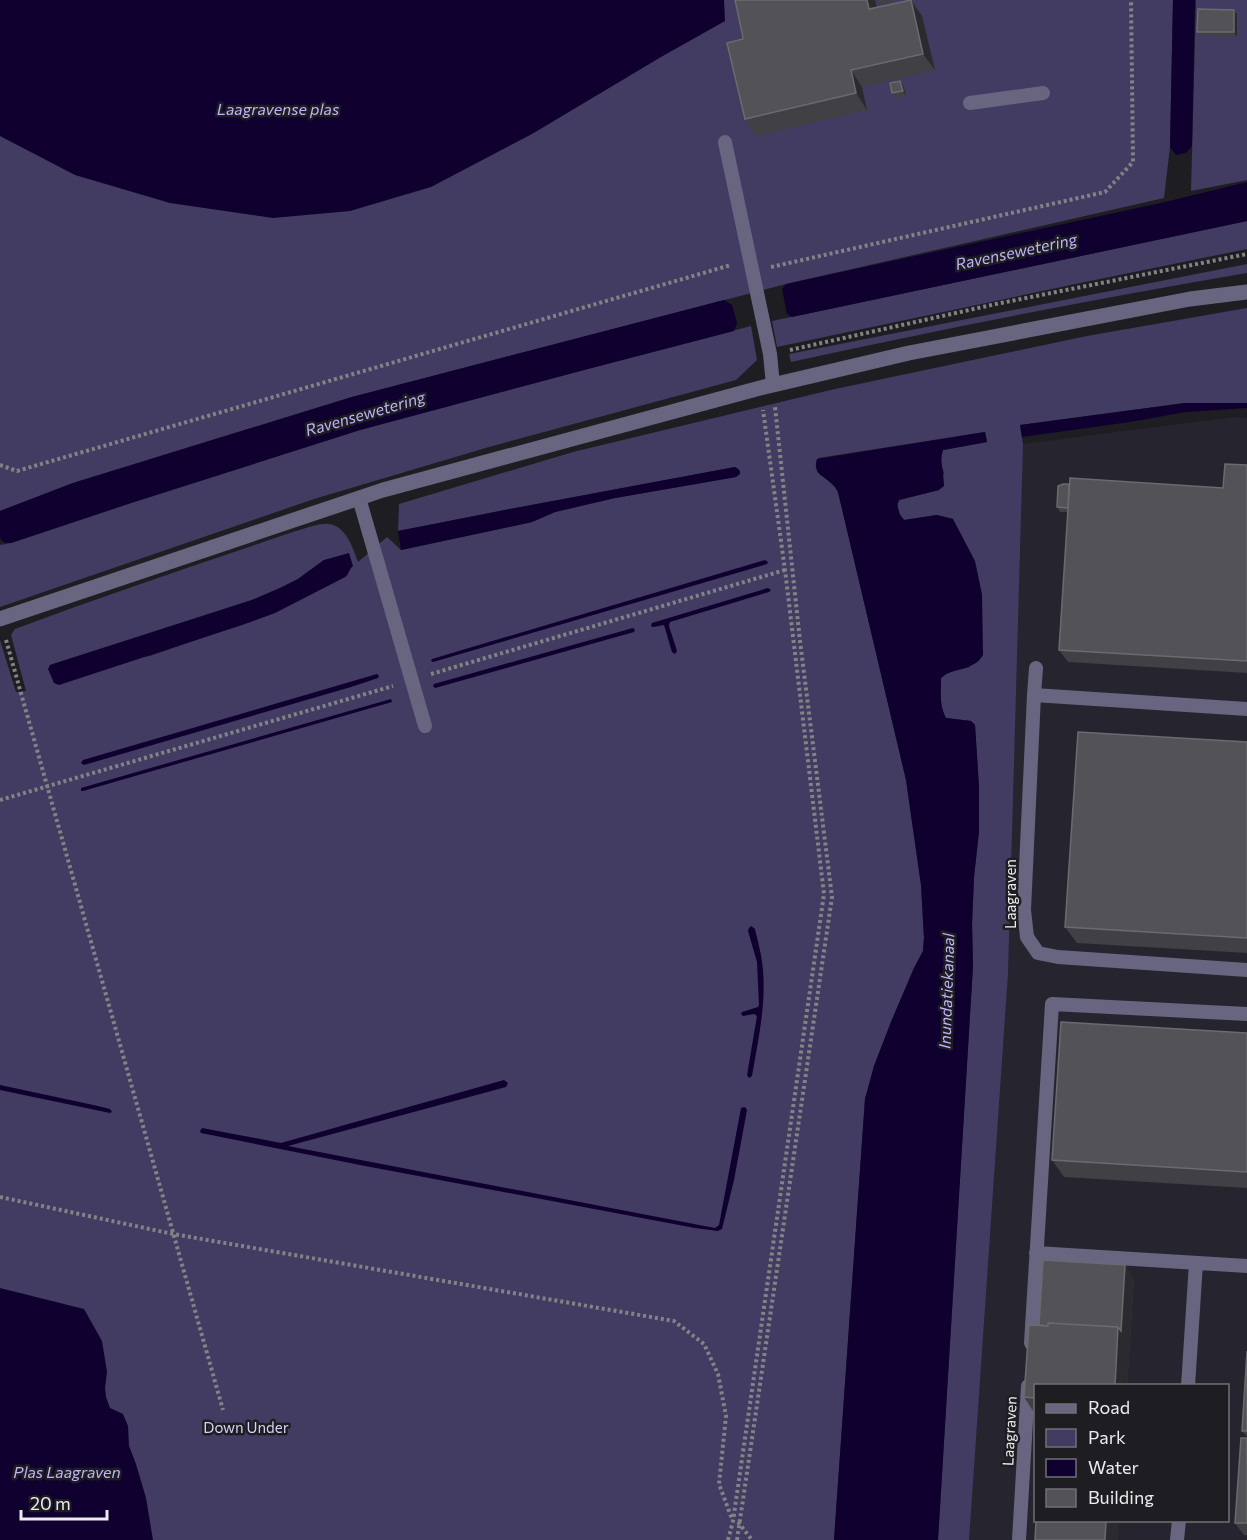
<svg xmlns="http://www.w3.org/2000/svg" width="1247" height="1540" viewBox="0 0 1247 1540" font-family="Commissioner,sans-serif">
<rect width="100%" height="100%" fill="#1e1e22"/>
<path fill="#26252f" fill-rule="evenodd" d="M 1235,417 L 1247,418 L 1247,1540 L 938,1540 L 973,966 L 1023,444 ZM 1036,1386 L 1228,1386 L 1228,1520 L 1036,1520 Z"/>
<path fill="#423b62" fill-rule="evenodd" d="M 0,0 L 1173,0 L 1170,147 L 1164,198 L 786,284 L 352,397 L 73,483 L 0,511 Z
M 1196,0 L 1247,0 L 1247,180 L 1191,191 Z
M 1247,221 L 1247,249 L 1085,282 L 777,347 L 772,321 Z
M 1247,264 L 1247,273 C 1094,299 942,329 791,362 L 789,354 Z
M 1247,308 L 1247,403 L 1185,403 L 1020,425 L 1023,444 L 1008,973 L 969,1540 L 938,1540 L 973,966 L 972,924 L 974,877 L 979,831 L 979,787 L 975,725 L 971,721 L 946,718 C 939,705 941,692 941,678 L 947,673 L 970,667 L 953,519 L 937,515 L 904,520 C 899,514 896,508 899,500 L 939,490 L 944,473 L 940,459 L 943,450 L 987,442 L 985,432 L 818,458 L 817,472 L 834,484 L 838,492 L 906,780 L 921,885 L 924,938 L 923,951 L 914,968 L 891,1022 L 874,1066 L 865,1099 L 834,1540 L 0,1540 L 0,640 L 16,692 L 26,691 L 11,635 L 15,629 C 93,600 171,573 249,547 C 268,540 287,534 306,528 C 313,526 321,523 329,524 C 346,526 353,548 358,562 L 387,537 L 401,550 L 532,522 L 555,512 L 615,498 L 736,477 L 739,469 L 735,467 L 510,509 L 398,531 L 399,504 L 573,452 L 835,389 L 1087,336 ZM 324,560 L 349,569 L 348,574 L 345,577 L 274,613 L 150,656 L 50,665 L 252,600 L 280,588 L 298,579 Z
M 751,326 L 757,360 L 736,380 L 489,447 L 314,499 L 0,607 L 0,545 L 11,543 L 131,503 L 360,430 L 584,370 Z"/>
<path fill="#0f0030" d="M 0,0 L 724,0 L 725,21 L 661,57 L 532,134 L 431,187 L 350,211 L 273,218 L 170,203 L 75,175 L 0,136 Z
M 1173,0 L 1195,0 L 1192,146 L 1186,153 L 1176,155 L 1170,147 Z
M 1247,182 L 1247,221 L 792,317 L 787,314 L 782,289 L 786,284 L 1165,202 Z
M 724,300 L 732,305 L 737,323 L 734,331 L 584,370 L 360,430 L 131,503 L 11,543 C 6,543 2,543 0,537 L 0,511 L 73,483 L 352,397 Z
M 1185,403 L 1247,403 L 1247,408 L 1186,412 L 1130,422 L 1022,437 L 1020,425 Z
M 985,432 L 987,442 L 943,450 C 939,462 944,473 944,486 L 939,490 L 899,500 L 897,505 L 900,515 L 904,520 L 937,515 L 953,519 L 975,561 L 982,594 L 983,655 C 973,672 954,666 941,678 C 941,692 939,705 946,718 L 971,721 L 975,725 L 979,787 L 979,831 L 974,877 L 972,924 L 973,966 L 938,1540 L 834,1540 L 865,1099 L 874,1066 L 891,1022 L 914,968 L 923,951 L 924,938 L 921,885 L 906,780 L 838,492 C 830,476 811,477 817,459 Z
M 735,467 L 740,471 L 740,474 L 736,477 L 615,498 L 555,512 L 532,522 L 401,550 L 398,531 L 510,509 Z
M 349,553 L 353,566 C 349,569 349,574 345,577 L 275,613 L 245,624 L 59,685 L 54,683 L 48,669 L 50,665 L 252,600 L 280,588 L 298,579 L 324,560 Z
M 765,560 L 768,562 L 767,564 L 433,662 L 431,661 L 432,659 Z
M 768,588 L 771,590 L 769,592 L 670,622 L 669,626 L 677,651 L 675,654 L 672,652 L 664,625 L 653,627 L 651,626 L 652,623 Z
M 633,628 L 635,630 L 634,632 L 435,688 L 433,686 L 434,684 Z
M 377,674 L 379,676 L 378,678 L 351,687 L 84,765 L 81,763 L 83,760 Z
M 391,699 L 392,702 L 385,704 L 83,791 L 81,791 L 81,788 Z
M 751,926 L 755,929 C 758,942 762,956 763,970 C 766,1006 758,1041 752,1076 L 749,1078 L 747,1075 L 757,1016 L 754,1014 L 743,1016 L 741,1014 L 742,1012 L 758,1007 L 759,1005 L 757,962 L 748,931 L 749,928 Z
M 504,1080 L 508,1083 L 506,1087 L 288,1146 L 715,1228 L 719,1225 L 741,1108 L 745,1107 L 747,1110 L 734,1180 L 722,1229 L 718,1231 L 695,1228 L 360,1165 L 201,1133 L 200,1131 L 202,1128 L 281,1143 Z
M 0,1085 L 98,1106 L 110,1109 L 112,1112 L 110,1113 L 0,1090 Z
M 0,1288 L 84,1309 L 102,1341 L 107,1372 L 105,1388 L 106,1397 L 110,1408 L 123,1414 L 128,1426 L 129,1446 L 136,1464 L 146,1498 L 153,1540 L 0,1540 Z"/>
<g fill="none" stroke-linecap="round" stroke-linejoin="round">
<path stroke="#838386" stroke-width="4" stroke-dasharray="3 3" stroke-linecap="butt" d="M 771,267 L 1105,192 L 1133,162 L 1131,0
M 790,350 L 996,304 L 1247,254
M 0,465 L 17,471 L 731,265
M 6,640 L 223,1410
M 431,674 L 785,570
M 0,800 L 393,686
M 0,1197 L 173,1234 L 674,1321 L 704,1344 L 718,1374 L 726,1416 L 719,1484 L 732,1519
M 738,1522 L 752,1540
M 728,1540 L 733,1521 L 824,894 L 785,570 L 763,410
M 737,1540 L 832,897 L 800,641 L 775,407"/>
<path stroke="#686580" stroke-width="14" d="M 970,103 L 1043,93
M 725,142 L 770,354 L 773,385
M 359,498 L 425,726
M 1036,668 L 1034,695 L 1247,709
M 1034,695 L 1024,910 L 1027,937 L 1038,953 L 1058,957 L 1247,970
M 1036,1253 L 1247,1266
M 1031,1343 L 1052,1004 L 1247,1014
M 1188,1386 L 1196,1263
M 1019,1540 L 1028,1386
M 1177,1540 L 1179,1520"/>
<path stroke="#686580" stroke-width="15" d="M 0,619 L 383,490 L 760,388 L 909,353 L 1190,299 L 1247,292"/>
</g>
<path fill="#414045" d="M 735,0 L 875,0 L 877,7 L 911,0 L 922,16 L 935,70 L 862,87 L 867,110 L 756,136 L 745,119 L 743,37 Z
M 877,0 L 892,0 L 893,3 L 880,5 Z
M 1234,10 L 1237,14 L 1237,37 L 1201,36 L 1197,32 Z
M 900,81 L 903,85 L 906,96 L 895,98 L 892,93 Z
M 1247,465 L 1247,673 L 1068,662 L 1059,650 L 1068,512 L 1060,512 L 1057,507 L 1223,488 Z
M 1247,742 L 1247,953 L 1077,943 L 1065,927 Z
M 1247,1033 L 1247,1188 L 1064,1177 L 1052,1160 Z
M 1134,1278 L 1127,1386 L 1035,1386 L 1035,1414 L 1024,1397 L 1039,1325 Z
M 1247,1351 L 1247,1437 L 1242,1431 Z
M 1247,1438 L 1247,1535 L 1244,1535 L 1235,1523 Z"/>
<path fill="#2b2b2f" d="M 867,0 L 875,0 L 881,25 L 869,9 Z
M 911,0 L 922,16 L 935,70 L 923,54 Z
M 1234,10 L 1237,14 L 1237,37 L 1234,32 Z
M 851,70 L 862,87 L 867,110 L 856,93 Z
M 900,81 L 903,85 L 906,96 L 903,91 Z
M 1125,1265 L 1134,1278 L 1127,1386 L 1115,1386 L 1118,1327 Z
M 1106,1521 L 1119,1521 L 1118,1540 L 1105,1540 Z"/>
<path fill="#535257" stroke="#6b6a6f" stroke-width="1.5" d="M 735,0 L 867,0 L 869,9 L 911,0 L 923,54 L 851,70 L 856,93 L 745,119 L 727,43 L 743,39 L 743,37 Z
M 1198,9 L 1234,10 L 1234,32 L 1197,32 Z
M 900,81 L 903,91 L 892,93 L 890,83 Z
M 1225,464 L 1247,465 L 1247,661 L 1059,650 L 1070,478 L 1223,488 Z
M 1063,484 L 1069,484 L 1068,508 L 1057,507 L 1058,486 Z
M 1078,732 L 1247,742 L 1247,938 L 1065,927 Z
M 1061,1022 L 1247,1033 L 1247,1172 L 1052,1160 Z
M 1043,1260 L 1125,1265 L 1121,1331 L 1118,1327 L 1048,1323 L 1048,1326 L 1039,1325 Z
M 1048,1323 L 1118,1327 L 1115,1386 L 1035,1386 L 1035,1398 L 1024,1397 L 1029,1325 L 1048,1326 Z
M 1247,1351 L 1247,1431 L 1242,1431 Z
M 1241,1438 L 1247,1438 L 1247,1523 L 1235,1523 Z
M 1036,1521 L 1106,1521 L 1105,1540 L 1035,1540 Z"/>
<g text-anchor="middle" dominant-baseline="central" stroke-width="5" stroke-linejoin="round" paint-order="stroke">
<g font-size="15" fill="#ececef" stroke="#1e1e22">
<text transform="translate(1010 894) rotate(-90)">Laagraven</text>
<text transform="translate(1009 1431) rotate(-87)">Laagraven</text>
</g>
<g font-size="15" fill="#d6d1f6" stroke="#1e1e22">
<text x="246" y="1427">Down Under</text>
</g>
<g font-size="16" font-style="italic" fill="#bfb4fc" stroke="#1e1e22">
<text x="278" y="108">Laagravense plas</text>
<text transform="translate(1016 251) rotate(-12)">Ravensewetering</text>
<text transform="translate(365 413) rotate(-16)">Ravensewetering</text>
<text transform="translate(946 991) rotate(-88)">Inundatiekanaal</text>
<text x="67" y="1471">Plas Laagraven</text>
</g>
</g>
<rect x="1034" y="1384" width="195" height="138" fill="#1e1e22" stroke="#707074" stroke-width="1.5"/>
<rect x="1046" y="1404" width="30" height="9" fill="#686580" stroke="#707074" stroke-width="1.5"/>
<text x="1088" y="1414" font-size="18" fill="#ececef">Road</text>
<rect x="1046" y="1429" width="30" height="18" fill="#423b62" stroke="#707074" stroke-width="1.5"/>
<text x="1088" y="1444" font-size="18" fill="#ececef">Park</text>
<rect x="1046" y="1459" width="30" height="18" fill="#0f0030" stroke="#707074" stroke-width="1.5"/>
<text x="1088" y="1474" font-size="18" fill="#ececef">Water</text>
<rect x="1046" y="1489" width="30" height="18" fill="#535257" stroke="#707074" stroke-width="1.5"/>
<text x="1088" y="1504" font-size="18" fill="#ececef">Building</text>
<path d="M21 1510v9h86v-9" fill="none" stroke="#ececef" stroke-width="3"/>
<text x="30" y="1510" font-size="18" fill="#ececef" stroke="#1e1e22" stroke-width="4.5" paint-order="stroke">20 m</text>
</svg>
